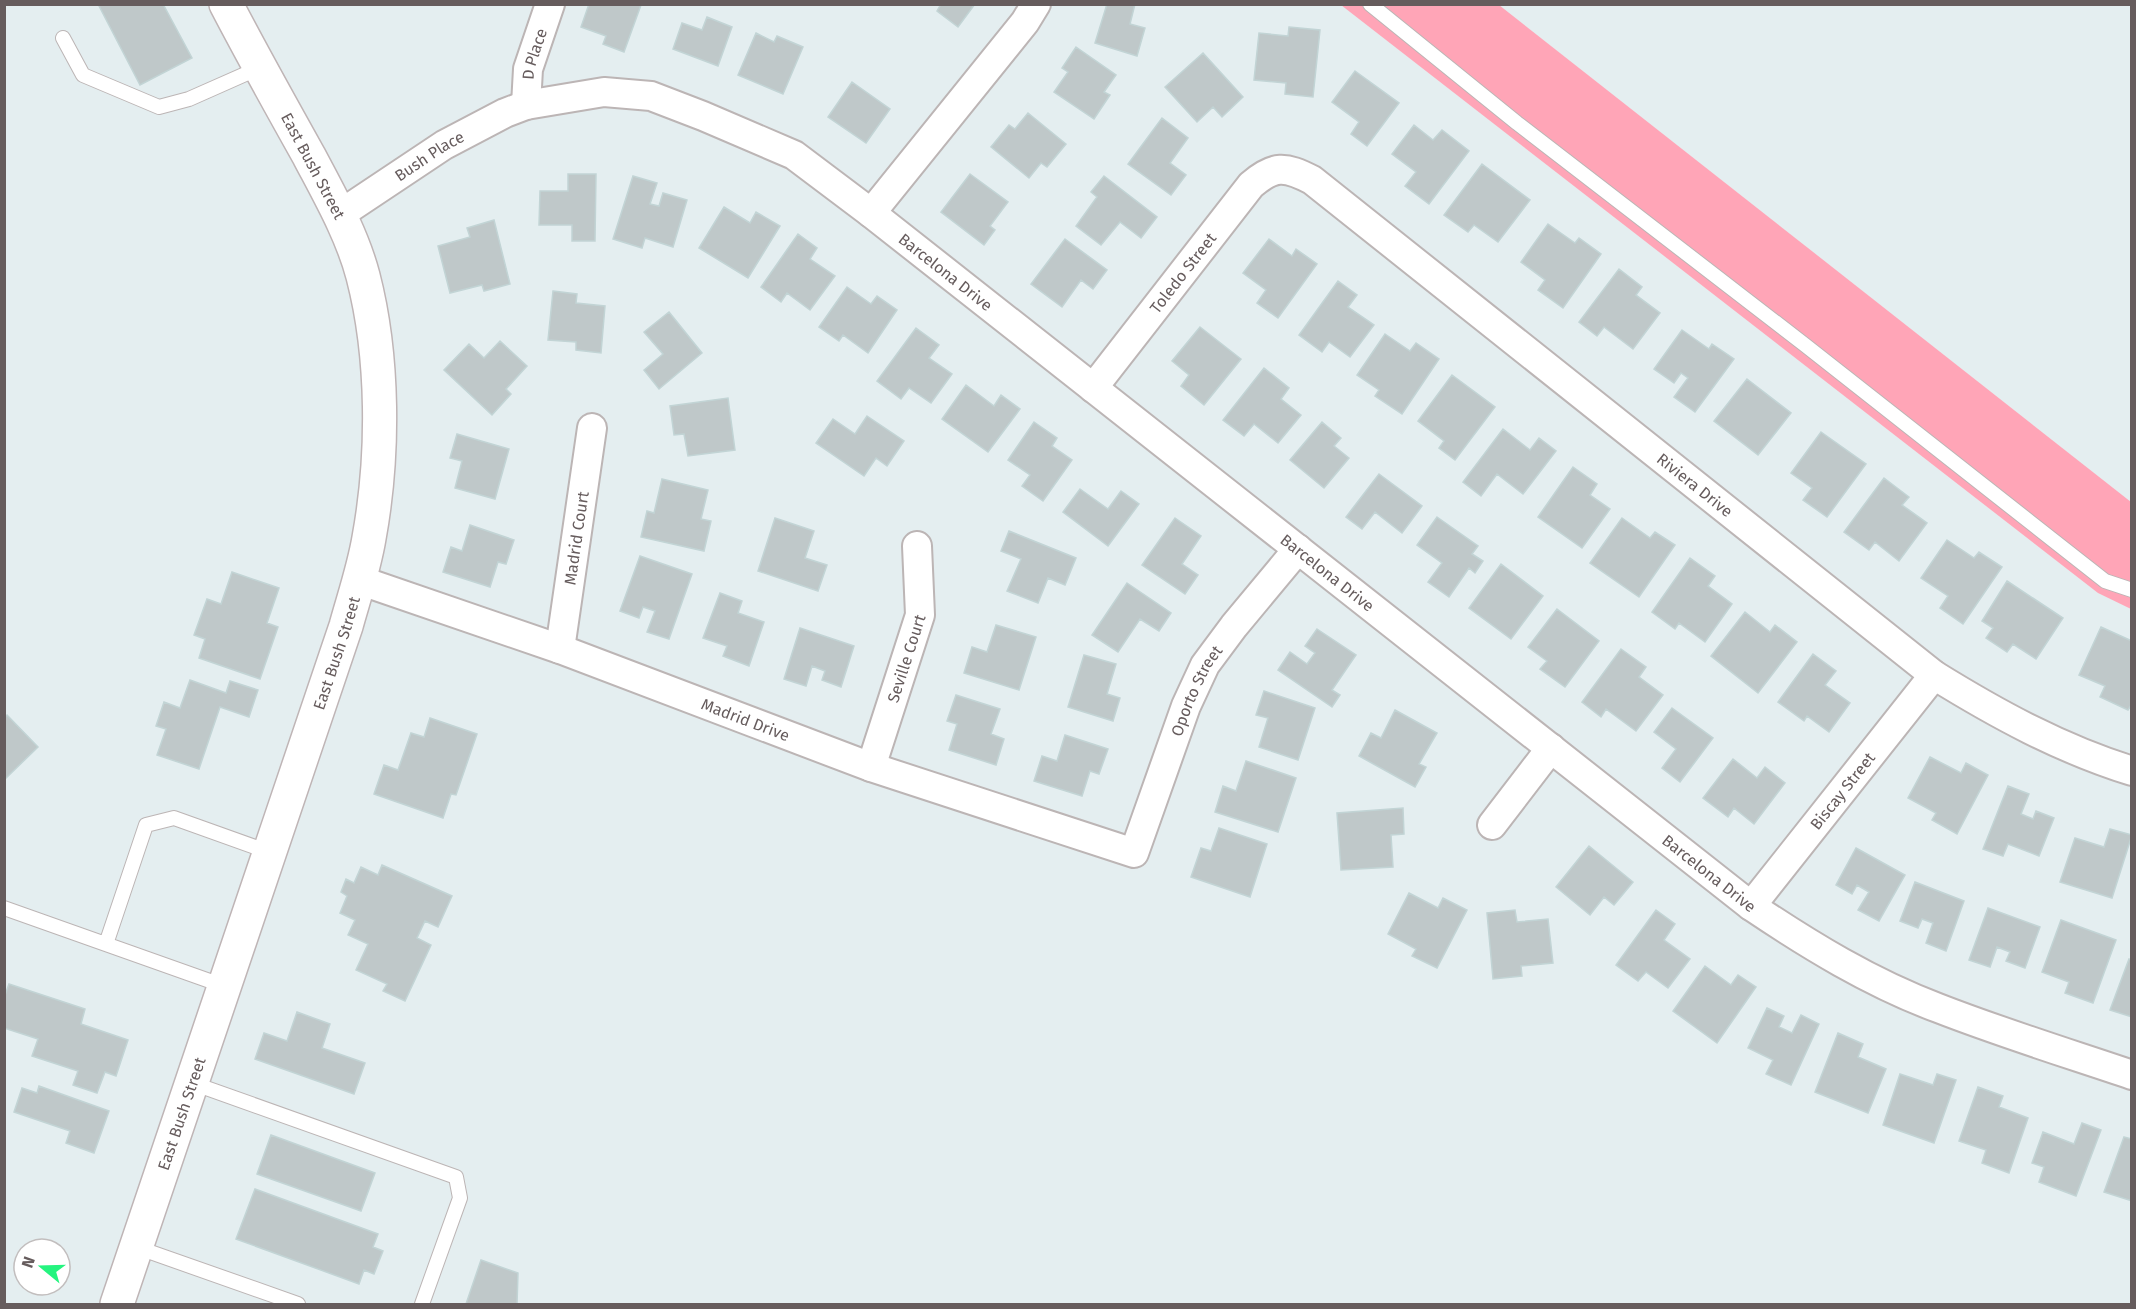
<svg xmlns="http://www.w3.org/2000/svg" width="2136" height="1309" viewBox="0 0 2136 1309" font-family="'Fira Sans',sans-serif">
<rect width="100%" height="100%" fill="#e4eef0"/>
<path fill="#ffa5b7" d="M 1341,5 L 1499,5 L 2131,502 L 2131,609 L 2098,593 Z"/>
<path fill="#bfc8c9" stroke="#c2d4d5" stroke-width="1.5" d="M 98,4 L 163,4 L 192,58 L 140,85 Z
M 589,4 L 641,5 L 624,52 L 603,44 L 606,36 L 581,27 Z
M 941,4 L 975,4 L 958,27 L 937,11 Z
M 1107,4 L 1135,4 L 1130,24 L 1145,28 L 1137,56 L 1095,43 Z
M 707,17 L 732,27 L 718,66 L 673,49 L 682,23 L 702,30 Z
M 1289,27 L 1320,30 L 1313,97 L 1285,94 L 1286,83 L 1254,80 L 1259,33 L 1288,36 Z
M 756,33 L 774,42 L 777,36 L 803,47 L 783,94 L 738,75 Z
M 1076,47 L 1116,75 L 1104,92 L 1110,95 L 1094,119 L 1054,92 L 1068,72 L 1062,68 Z
M 1203,53 L 1243,97 L 1222,117 L 1213,107 L 1197,122 L 1165,87 Z
M 1355,71 L 1399,103 L 1367,146 L 1351,134 L 1359,122 L 1332,102 Z
M 852,82 L 890,109 L 866,143 L 828,117 Z
M 1028,113 L 1066,144 L 1047,167 L 1041,163 L 1029,178 L 991,147 L 1009,125 L 1015,129 Z
M 1162,118 L 1188,138 L 1170,163 L 1186,175 L 1171,195 L 1128,164 Z
M 1414,125 L 1433,140 L 1442,130 L 1469,151 L 1429,204 L 1405,186 L 1416,172 L 1392,154 Z
M 1482,164 L 1530,200 L 1498,242 L 1474,225 L 1468,232 L 1444,215 Z
M 568,174 L 596,174 L 595,241 L 572,241 L 572,225 L 539,225 L 540,191 L 568,191 Z
M 970,174 L 1008,202 L 990,226 L 995,230 L 984,245 L 941,212 Z
M 633,176 L 657,183 L 650,204 L 659,206 L 663,193 L 687,200 L 673,247 L 645,238 L 642,248 L 613,239 Z
M 1104,176 L 1157,217 L 1141,238 L 1120,222 L 1101,245 L 1076,226 L 1097,197 L 1091,192 Z
M 724,207 L 750,223 L 756,212 L 780,226 L 748,278 L 699,248 Z
M 494,220 L 510,284 L 484,291 L 482,285 L 450,293 L 438,246 L 470,237 L 467,228 Z
M 1548,224 L 1575,243 L 1579,238 L 1601,254 L 1563,308 L 1538,290 L 1545,280 L 1521,262 Z
M 798,234 L 817,248 L 810,259 L 835,276 L 810,310 L 787,293 L 781,302 L 761,287 Z
M 1065,239 L 1107,270 L 1093,289 L 1081,280 L 1062,307 L 1031,284 Z
M 1269,239 L 1292,256 L 1296,249 L 1317,264 L 1278,318 L 1257,303 L 1266,290 L 1243,273 Z
M 1619,269 L 1642,287 L 1636,295 L 1660,313 L 1633,349 L 1604,327 L 1597,336 L 1579,322 Z
M 1338,281 L 1357,295 L 1348,307 L 1374,325 L 1350,357 L 1329,342 L 1322,352 L 1299,335 Z
M 847,287 L 871,304 L 877,296 L 897,310 L 868,353 L 843,335 L 839,341 L 819,327 Z
M 553,291 L 577,294 L 576,303 L 605,306 L 601,353 L 576,350 L 576,342 L 548,340 Z
M 669,312 L 702,353 L 659,389 L 644,370 L 663,354 L 644,332 Z
M 1200,327 L 1241,359 L 1204,405 L 1181,386 L 1189,375 L 1172,361 Z
M 916,328 L 939,345 L 929,358 L 952,374 L 931,403 L 909,388 L 901,399 L 877,381 Z
M 1682,330 L 1709,349 L 1712,344 L 1734,359 L 1695,412 L 1674,397 L 1688,378 L 1681,373 L 1674,383 L 1654,369 Z
M 1385,334 L 1410,351 L 1416,343 L 1439,359 L 1402,414 L 1375,396 L 1379,390 L 1357,375 Z
M 500,341 L 527,366 L 506,389 L 511,394 L 492,415 L 444,370 L 469,344 L 484,358 Z
M 1264,368 L 1289,388 L 1281,399 L 1301,415 L 1278,443 L 1254,424 L 1244,436 L 1223,420 Z
M 1452,375 L 1495,407 L 1455,460 L 1439,448 L 1444,441 L 1418,421 Z
M 1747,379 L 1791,413 L 1758,455 L 1714,421 Z
M 966,385 L 994,406 L 1001,395 L 1020,409 L 988,452 L 942,419 Z
M 728,398 L 735,450 L 688,456 L 684,434 L 674,435 L 670,406 Z
M 867,416 L 904,441 L 887,466 L 876,458 L 864,476 L 816,443 L 833,419 L 855,434 Z
M 1034,422 L 1057,438 L 1052,446 L 1072,460 L 1043,501 L 1022,486 L 1030,475 L 1008,460 Z
M 1322,422 L 1341,438 L 1334,446 L 1349,458 L 1324,488 L 1290,460 Z
M 1503,429 L 1530,450 L 1539,438 L 1556,451 L 1523,494 L 1497,474 L 1481,496 L 1463,482 Z
M 1821,432 L 1866,464 L 1827,517 L 1803,500 L 1812,488 L 1791,473 Z
M 457,434 L 509,449 L 495,499 L 455,488 L 462,461 L 450,458 Z
M 1573,467 L 1597,484 L 1590,495 L 1610,509 L 1582,548 L 1538,517 Z
M 1379,474 L 1422,506 L 1402,533 L 1375,512 L 1362,529 L 1346,517 Z
M 1884,478 L 1909,497 L 1902,505 L 1927,523 L 1899,561 L 1875,542 L 1869,550 L 1844,532 Z
M 662,479 L 708,490 L 701,519 L 711,521 L 704,551 L 641,537 L 647,511 L 654,513 Z
M 1080,489 L 1108,509 L 1121,491 L 1139,504 L 1108,546 L 1063,512 Z
M 1437,517 L 1478,546 L 1472,554 L 1483,561 L 1475,573 L 1469,568 L 1449,597 L 1428,582 L 1442,563 L 1417,545 Z
M 775,518 L 814,531 L 805,558 L 827,565 L 818,591 L 758,571 Z
M 1175,518 L 1201,536 L 1182,564 L 1198,575 L 1185,594 L 1142,565 Z
M 1622,518 L 1650,538 L 1655,532 L 1675,545 L 1639,597 L 1590,563 Z
M 470,525 L 514,540 L 506,564 L 498,562 L 490,587 L 443,572 L 451,547 L 462,551 Z
M 1009,531 L 1076,558 L 1065,585 L 1048,578 L 1038,603 L 1007,591 L 1021,559 L 1001,551 Z
M 1947,540 L 1974,558 L 1979,552 L 2002,567 L 1963,624 L 1940,608 L 1948,596 L 1921,578 Z
M 640,556 L 692,574 L 669,639 L 647,632 L 655,611 L 643,607 L 639,618 L 620,611 Z
M 1690,558 L 1715,576 L 1708,586 L 1732,604 L 1705,642 L 1679,623 L 1675,629 L 1652,612 Z
M 1501,564 L 1543,596 L 1511,639 L 1469,608 Z
M 232,572 L 279,588 L 267,623 L 278,627 L 260,679 L 199,658 L 205,639 L 194,635 L 207,599 L 221,604 Z
M 2007,581 L 2063,618 L 2036,659 L 2013,644 L 2007,652 L 1986,638 L 1993,628 L 1982,621 Z
M 1127,583 L 1171,613 L 1159,631 L 1140,619 L 1118,652 L 1092,635 Z
M 720,593 L 742,601 L 738,613 L 764,622 L 749,666 L 723,656 L 727,646 L 703,638 Z
M 1557,609 L 1599,641 L 1565,687 L 1540,669 L 1547,661 L 1528,647 Z
M 1745,612 L 1770,632 L 1775,625 L 1797,642 L 1758,693 L 1711,656 Z
M 996,625 L 1036,637 L 1019,690 L 964,673 L 972,647 L 987,652 Z
M 2101,627 L 2132,641 L 2132,704 L 2128,710 L 2100,697 L 2105,686 L 2079,675 Z
M 800,628 L 854,646 L 841,687 L 822,680 L 825,671 L 812,666 L 806,686 L 784,679 Z
M 1317,629 L 1356,655 L 1332,690 L 1340,695 L 1332,707 L 1278,670 L 1290,652 L 1307,664 L 1315,653 L 1305,646 Z
M 1621,649 L 1646,667 L 1639,677 L 1663,695 L 1636,731 L 1606,709 L 1601,717 L 1582,702 Z
M 1813,654 L 1836,671 L 1825,685 L 1850,703 L 1829,732 L 1807,716 L 1804,721 L 1778,702 Z
M 1084,655 L 1116,664 L 1107,694 L 1120,698 L 1113,721 L 1068,707 Z
M 190,680 L 226,693 L 230,681 L 258,690 L 249,717 L 220,707 L 199,769 L 157,755 L 166,729 L 156,726 L 164,702 L 180,708 Z
M 1264,691 L 1315,708 L 1298,760 L 1259,747 L 1268,718 L 1256,715 Z
M 956,695 L 1000,709 L 991,734 L 1004,739 L 996,765 L 949,750 L 957,724 L 947,721 Z
M 1672,708 L 1713,738 L 1680,782 L 1662,768 L 1676,749 L 1654,732 Z
M 1395,710 L 1437,733 L 1419,764 L 1426,767 L 1415,787 L 1359,756 L 1371,733 L 1381,738 Z
M 7,715 L 38,747 L 4,780 L 4,718 Z
M 430,718 L 477,734 L 456,795 L 451,794 L 443,818 L 374,794 L 384,765 L 398,770 L 411,733 L 424,737 Z
M 1065,735 L 1108,749 L 1099,774 L 1090,771 L 1082,796 L 1034,781 L 1042,756 L 1057,761 Z
M 1930,757 L 1961,773 L 1966,763 L 1988,775 L 1957,834 L 1932,820 L 1936,813 L 1908,798 Z
M 1733,759 L 1757,778 L 1765,767 L 1785,783 L 1754,824 L 1734,808 L 1728,817 L 1703,798 Z
M 1246,761 L 1296,778 L 1278,832 L 1215,812 L 1223,786 L 1236,791 Z
M 2008,786 L 2029,794 L 2021,814 L 2033,819 L 2036,811 L 2054,818 L 2039,856 L 2008,844 L 2003,856 L 1983,849 Z
M 1403,808 L 1404,834 L 1391,835 L 1393,867 L 1341,870 L 1337,813 Z
M 1219,828 L 1267,844 L 1250,897 L 1191,877 L 1201,848 L 1211,851 Z
M 2110,829 L 2132,835 L 2112,898 L 2060,882 L 2075,838 L 2104,847 Z
M 1589,846 L 1633,882 L 1614,905 L 1604,897 L 1590,915 L 1556,887 Z
M 1856,848 L 1905,875 L 1879,921 L 1858,910 L 1869,892 L 1857,885 L 1852,894 L 1836,885 Z
M 382,865 L 452,896 L 438,927 L 425,921 L 417,938 L 431,945 L 405,1001 L 383,991 L 387,984 L 356,970 L 368,944 L 348,935 L 355,920 L 340,913 L 347,896 L 341,892 L 346,879 L 354,883 L 361,867 L 378,875 Z
M 1915,882 L 1964,901 L 1946,951 L 1926,943 L 1933,923 L 1922,919 L 1918,928 L 1900,921 Z
M 1409,893 L 1438,908 L 1443,898 L 1467,910 L 1437,968 L 1412,956 L 1416,949 L 1388,934 Z
M 1988,908 L 2040,927 L 2025,968 L 2006,961 L 2010,952 L 1997,947 L 1990,967 L 1969,960 Z
M 1515,910 L 1517,922 L 1548,919 L 1553,963 L 1521,966 L 1522,976 L 1493,979 L 1487,913 Z
M 1656,910 L 1675,924 L 1664,940 L 1690,959 L 1668,988 L 1646,972 L 1638,981 L 1616,965 Z
M 2061,920 L 2116,940 L 2093,1003 L 2065,993 L 2069,982 L 2042,972 Z
M 2129,959 L 2132,960 L 2132,1017 L 2110,1010 Z
M 1705,966 L 1731,985 L 1738,975 L 1756,987 L 1717,1043 L 1673,1011 Z
M 9,984 L 85,1009 L 81,1024 L 128,1040 L 116,1076 L 105,1072 L 97,1093 L 73,1085 L 78,1071 L 32,1056 L 38,1039 L 4,1028 L 4,998 Z
M 1767,1008 L 1784,1016 L 1779,1027 L 1792,1033 L 1801,1015 L 1819,1024 L 1791,1085 L 1766,1074 L 1773,1060 L 1748,1048 Z
M 297,1012 L 330,1024 L 322,1048 L 365,1063 L 354,1094 L 255,1059 L 264,1033 L 287,1041 Z
M 1838,1033 L 1863,1044 L 1858,1057 L 1886,1069 L 1868,1113 L 1815,1092 Z
M 1900,1074 L 1933,1085 L 1937,1074 L 1956,1080 L 1934,1143 L 1883,1125 Z
M 39,1086 L 109,1111 L 94,1153 L 66,1143 L 70,1131 L 14,1112 L 22,1088 L 37,1093 Z
M 1978,1087 L 2003,1096 L 1999,1107 L 2028,1118 L 2009,1173 L 1982,1163 L 1986,1150 L 1959,1141 Z
M 2082,1123 L 2101,1130 L 2076,1196 L 2039,1182 L 2044,1167 L 2032,1163 L 2043,1132 L 2074,1144 Z
M 271,1135 L 375,1173 L 361,1211 L 257,1174 Z
M 2124,1137 L 2132,1139 L 2132,1201 L 2104,1192 Z
M 255,1189 L 378,1234 L 373,1247 L 383,1251 L 374,1274 L 364,1270 L 359,1284 L 236,1239 Z
M 481,1260 L 518,1273 L 517,1304 L 466,1304 Z"/>
<g fill="none" stroke-linecap="round" stroke-linejoin="round">
<g stroke="#bcb5b5" stroke-width="16">
<path id="service" d="M 1370,4 L 1517,123 L 1805,345 L 2105,581 L 2132,590
M 63,38 L 83,75 L 159,107 L 189,99 L 259,68
M 4,908 L 224,986
M 106,944 L 146,825 L 174,818 L 269,852
M 192,1083 L 456,1177 L 460,1198 L 422,1304
M 136,1247 L 298,1304"/>
</g>
<g stroke="#bcb5b5" stroke-width="32">
<g id="minor">
<path id="s1" d="M 526,105 L 528,69 L 550,4"/>
<path d="M 871,213 L 1025,22 L 1036,4"/>
<path id="s2" d="M 339,215 L 444,145 L 505,113 L 526,105 L 604,92 L 651,96 L 703,116 L 794,155 L 871,213 L 1751,906 C 1809,945 1871,983 1938,1008 C 2002,1033 2067,1053 2132,1075"/>
<path id="s3" d="M 1093,388 L 1251,185 C 1274,165 1285,166 1312,180 L 1934,675 C 1997,714 2061,749 2132,771"/>
<path id="s4" d="M 359,580 L 560,649 L 871,767 L 1134,853 L 1186,706 L 1205,665 L 1234,626 L 1298,549"/>
<path id="s5" d="M 560,649 L 592,428"/>
<path id="s6" d="M 871,767 L 920,615 L 917,546"/>
<path d="M 1492,825 L 1551,748"/>
<path id="s7" d="M 1751,906 L 1934,675"/>
</g>
</g>
<g stroke="#bfb5b6" stroke-width="36">
<g id="secondary">
<path id="s8" d="M 117,1304 L 346,626 C 354,597 364,568 369,538 C 384,456 384,357 363,276 C 352,234 329,194 309,156 C 281,106 253,56 226,4"/>
</g>
</g>
<use href="#service" stroke="#fff" stroke-width="14"/>
<use href="#minor" stroke="#fff" stroke-width="28"/>
<use href="#secondary" stroke="#fff" stroke-width="33"/>
</g>
<g text-anchor="middle" dominant-baseline="central" stroke-width="4.5" stroke-linejoin="round" paint-order="stroke">
<g font-size="16" fill="#665c5d" stroke="#fff">
<text stroke="none"><textPath href="#s1" startOffset="52">D Place</textPath></text>
<text stroke="none"><textPath href="#s2" startOffset="108">Bush Place</textPath></text>
<text transform="translate(313 166) rotate(62)">East Bush Street</text>
<text stroke="none"><textPath href="#s2" startOffset="690">Barcelona Drive</textPath></text>
<text stroke="none"><textPath href="#s3" startOffset="146">Toledo Street</textPath></text>
<text stroke="none"><textPath href="#s3" startOffset="814">Riviera Drive</textPath></text>
<text stroke="none"><textPath href="#s5" startOffset="112">Madrid Court</textPath></text>
<text stroke="none"><textPath href="#s2" startOffset="1176">Barcelona Drive</textPath></text>
<text stroke="none"><textPath href="#s8" startOffset="687">East Bush Street</textPath></text>
<text stroke="none"><textPath href="#s6" startOffset="114">Seville Court</textPath></text>
<text stroke="none"><textPath href="#s4" startOffset="996">Oporto Street</textPath></text>
<text stroke="none"><textPath href="#s4" startOffset="411">Madrid Drive</textPath></text>
<text stroke="none"><textPath href="#s7" startOffset="147">Biscay Street</textPath></text>
<text stroke="none"><textPath href="#s2" startOffset="1662">Barcelona Drive</textPath></text>
<text stroke="none"><textPath href="#s8" startOffset="201">East Bush Street</textPath></text>
</g>
</g>
<rect width="2136" height="1309" fill="none" stroke="#665c5d" stroke-width="12"/>
<g transform="translate(42 1267) rotate(289)"><circle r="28" fill="#ffffff" stroke="#c2bebe" stroke-width="1.5"/>
<path d="M0-4.5L10 22L0 15L-10 22Z" fill="#25f47f"/>
<text y="-9" font-size="16" font-weight="bold" text-anchor="middle" fill="#665c5d">N</text>
</g>
</svg>
